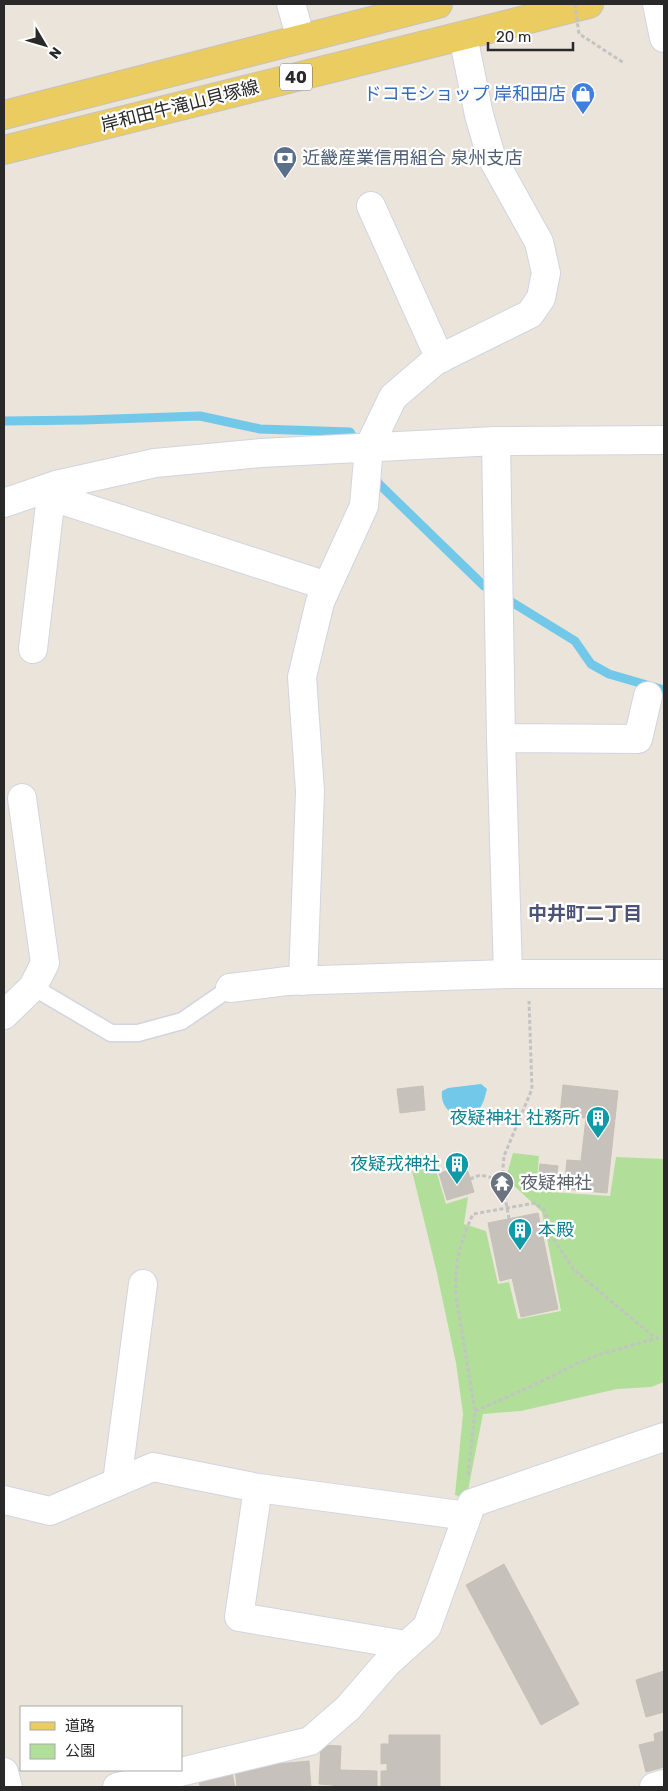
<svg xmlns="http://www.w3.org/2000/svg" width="668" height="1791" viewBox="0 0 668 1791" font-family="Rubik,'Noto Sans JP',sans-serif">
<rect width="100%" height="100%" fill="#ebe4db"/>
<path fill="#b1df9a" d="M 513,1153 L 539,1156 L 536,1191 L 610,1196 L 616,1157 L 664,1159 L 664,1382 L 651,1387 L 617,1389 L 521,1411 L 483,1414 L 468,1490 L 461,1497 L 455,1495 L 463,1414 L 456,1363 L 436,1269 L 412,1171 L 435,1167 L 446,1204 L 468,1197 L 464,1224 L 486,1231 L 498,1284 L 509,1282 L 518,1319 L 561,1311 L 542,1212 L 506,1178 Z"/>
<path fill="#72c8e9" d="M 481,1084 L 487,1089 L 484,1100 L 474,1121 L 468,1124 L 464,1123 C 453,1114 440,1108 442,1091 L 448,1088 Z"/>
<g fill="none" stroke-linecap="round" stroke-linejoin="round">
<path stroke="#72c8e9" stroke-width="9" d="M 4,421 L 84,420 L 200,416 L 260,429 L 350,432 L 357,445
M 374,476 L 379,484 L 484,586
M 510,601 L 575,641 L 591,664 L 609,674 L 664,690"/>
</g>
<path fill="#c6c1bb" stroke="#c6c0b5" d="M 563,1085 L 618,1091 L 607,1193 L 564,1189 L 567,1160 L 581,1161 L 586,1118 L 560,1115 Z
M 423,1086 L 425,1110 L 400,1113 L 397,1089 Z
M 540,1164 L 558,1166 L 555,1190 L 537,1187 Z
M 466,1165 L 474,1192 L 447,1200 L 439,1173 Z
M 538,1213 L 558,1309 L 521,1317 L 512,1278 L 500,1281 L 488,1223 Z
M 504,1564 L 579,1704 L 541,1725 L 466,1585 Z
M 664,1671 L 664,1712 L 646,1717 L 636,1680 Z
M 664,1731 L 664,1767 L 646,1772 L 639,1745 L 655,1741 L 654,1734 Z
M 389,1735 L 440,1735 L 440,1787 L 381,1787 L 381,1771 L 387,1771 L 387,1763 L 381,1764 L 381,1744 L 389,1744 Z
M 321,1745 L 341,1746 L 340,1770 L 377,1771 L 377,1787 L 333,1787 L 333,1785 L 319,1784 Z
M 309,1761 L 311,1787 L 237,1787 L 235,1768 Z
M 232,1773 L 235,1787 L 200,1787 L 199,1778 Z"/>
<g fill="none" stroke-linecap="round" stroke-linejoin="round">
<g stroke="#d1d4e1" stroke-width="19">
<path id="service" d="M 33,987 L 111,1033 L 138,1033 L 182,1021 L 230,988"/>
</g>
<g stroke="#d1d4e1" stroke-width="30">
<path id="minor" d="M 291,4 L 301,39
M 371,206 L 440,359
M 37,492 L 327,586
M 4,503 L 56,485 L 155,463 L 261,453 L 496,441 L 664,440
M 33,649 L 51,496
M 501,738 L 638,739 L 648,696
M 508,974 L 664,974
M 303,981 L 310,791 L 302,677 L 320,602 L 364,506 L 369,447 L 393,397 L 435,361 L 530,314 L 541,298 L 546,273 L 539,242 L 491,156 L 479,115 L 463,36
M 230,988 L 287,981 L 508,974 L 501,738 L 496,441
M 4,1015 L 33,987 L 45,963 L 22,798
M 117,1482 L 143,1284
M 258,1488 L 239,1617 L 406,1645
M 4,1500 L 50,1511 L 153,1467 L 258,1488 L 467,1516
M 4,1772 L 8,1787
M 117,1787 L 310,1741 L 348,1708 L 387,1663 L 427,1627 L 472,1503 L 664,1437
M 654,1787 L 664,1784"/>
</g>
<g stroke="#d1d4e1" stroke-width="30">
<path id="tertiary" d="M 657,4 L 664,38"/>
</g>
<g stroke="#c3c3c3" stroke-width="30">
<path id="primary" d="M 4,115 L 438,4
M 4,150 L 589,4"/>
</g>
<path stroke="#c3c3c3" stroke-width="3" stroke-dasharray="4 2.5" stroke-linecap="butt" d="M 581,35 L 624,63
M 470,1179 L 480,1175 L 502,1180
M 509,1219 L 502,1180 L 504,1156 L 532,1089 L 529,1001
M 475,1411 L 530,1387 L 578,1363 L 598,1355 L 664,1336
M 468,1475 L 475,1411 L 456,1297 C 455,1262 458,1247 473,1214 L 535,1203 L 544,1210 L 555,1241 L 574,1270 L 655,1338"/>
<use href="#service" stroke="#fff" stroke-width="16"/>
<use href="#minor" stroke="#fff" stroke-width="28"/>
<use href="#tertiary" stroke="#fff" stroke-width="28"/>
<use href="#primary" stroke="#eacc61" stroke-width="28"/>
<path stroke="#c3c3c3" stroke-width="3" stroke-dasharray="4 2.5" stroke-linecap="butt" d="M 575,4 L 579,34"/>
</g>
<defs>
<g id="shop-pin" transform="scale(1.25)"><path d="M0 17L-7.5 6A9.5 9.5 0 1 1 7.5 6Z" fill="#3f7fe0" stroke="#fff"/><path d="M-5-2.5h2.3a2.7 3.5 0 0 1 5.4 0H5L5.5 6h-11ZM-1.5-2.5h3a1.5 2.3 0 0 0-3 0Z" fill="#fff"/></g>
<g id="bank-pin" transform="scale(1.25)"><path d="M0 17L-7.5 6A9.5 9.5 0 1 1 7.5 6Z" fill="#5c6f8a" stroke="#fff"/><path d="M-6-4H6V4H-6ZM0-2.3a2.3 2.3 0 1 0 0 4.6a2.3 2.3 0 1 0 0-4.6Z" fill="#fff"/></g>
<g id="building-pin" transform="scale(1.25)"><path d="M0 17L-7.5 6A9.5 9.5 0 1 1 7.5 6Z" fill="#0f9aa8" stroke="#fff"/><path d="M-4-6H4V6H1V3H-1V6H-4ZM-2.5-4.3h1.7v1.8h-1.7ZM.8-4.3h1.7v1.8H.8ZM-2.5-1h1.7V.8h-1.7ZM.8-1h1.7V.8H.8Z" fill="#fff"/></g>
<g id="temple-pin" transform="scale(1.25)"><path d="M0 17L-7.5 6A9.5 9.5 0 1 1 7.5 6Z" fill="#6b7280" stroke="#fff"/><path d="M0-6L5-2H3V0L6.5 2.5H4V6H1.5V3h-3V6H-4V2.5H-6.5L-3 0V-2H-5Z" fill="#fff"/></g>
</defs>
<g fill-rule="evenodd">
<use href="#shop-pin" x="583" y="94"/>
<use href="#bank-pin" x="285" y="158"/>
<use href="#building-pin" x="598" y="1118"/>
<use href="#building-pin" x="457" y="1164"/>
<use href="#temple-pin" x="502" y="1183"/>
<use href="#building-pin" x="520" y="1230"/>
</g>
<g text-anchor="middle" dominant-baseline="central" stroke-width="4.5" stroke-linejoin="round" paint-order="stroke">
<rect fill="#fff" stroke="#696969" stroke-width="1" x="280" y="63.5" width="32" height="27" rx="4"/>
<g font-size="16" font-weight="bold" fill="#292929">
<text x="296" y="77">40</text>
</g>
<g font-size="18" fill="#366cbe" stroke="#fff" text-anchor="end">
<text x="566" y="94">ドコモショップ 岸和田店</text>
</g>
<g font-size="18" fill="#292929" stroke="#fff">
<text transform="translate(180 106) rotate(-14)">岸和田牛滝山貝塚線</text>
</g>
<g font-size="18" fill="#4e5e75" stroke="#fff" text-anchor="start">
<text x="302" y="158">近畿産業信用組合 泉州支店</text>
</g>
<g font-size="18" fill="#0d838f" stroke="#fff" text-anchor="end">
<text x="580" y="1118">夜疑神社 社務所</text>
<text x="440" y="1164">夜疑戎神社</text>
<text x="538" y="1230" text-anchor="start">本殿</text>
</g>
<g font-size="18" fill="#5b616d" stroke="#fff" text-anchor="start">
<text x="520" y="1183">夜疑神社</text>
</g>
<g font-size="19" font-weight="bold" fill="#4c5377" stroke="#fff">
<text x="585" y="913">中井町二丁目</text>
</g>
</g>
<rect width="668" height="1791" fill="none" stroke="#292929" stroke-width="10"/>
<rect x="20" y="1706" width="162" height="65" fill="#ffffff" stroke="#a9a9a9"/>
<rect x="30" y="1722" width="25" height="8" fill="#eacc61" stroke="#a9a9a9"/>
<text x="65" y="1731" font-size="15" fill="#292929">道路</text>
<rect x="30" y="1744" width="25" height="15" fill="#b1df9a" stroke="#a9a9a9"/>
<text x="65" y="1756" font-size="15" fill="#292929">公園</text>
<g transform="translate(45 45) rotate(128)" stroke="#ffffff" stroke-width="4" paint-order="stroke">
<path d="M0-4L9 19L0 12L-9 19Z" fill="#292929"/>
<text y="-8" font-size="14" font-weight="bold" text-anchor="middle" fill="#292929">N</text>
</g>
<path d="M488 42v8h85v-8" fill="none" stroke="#292929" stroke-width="2.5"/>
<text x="496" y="42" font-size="15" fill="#292929" stroke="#ffffff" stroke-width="4" paint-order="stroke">20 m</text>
</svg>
